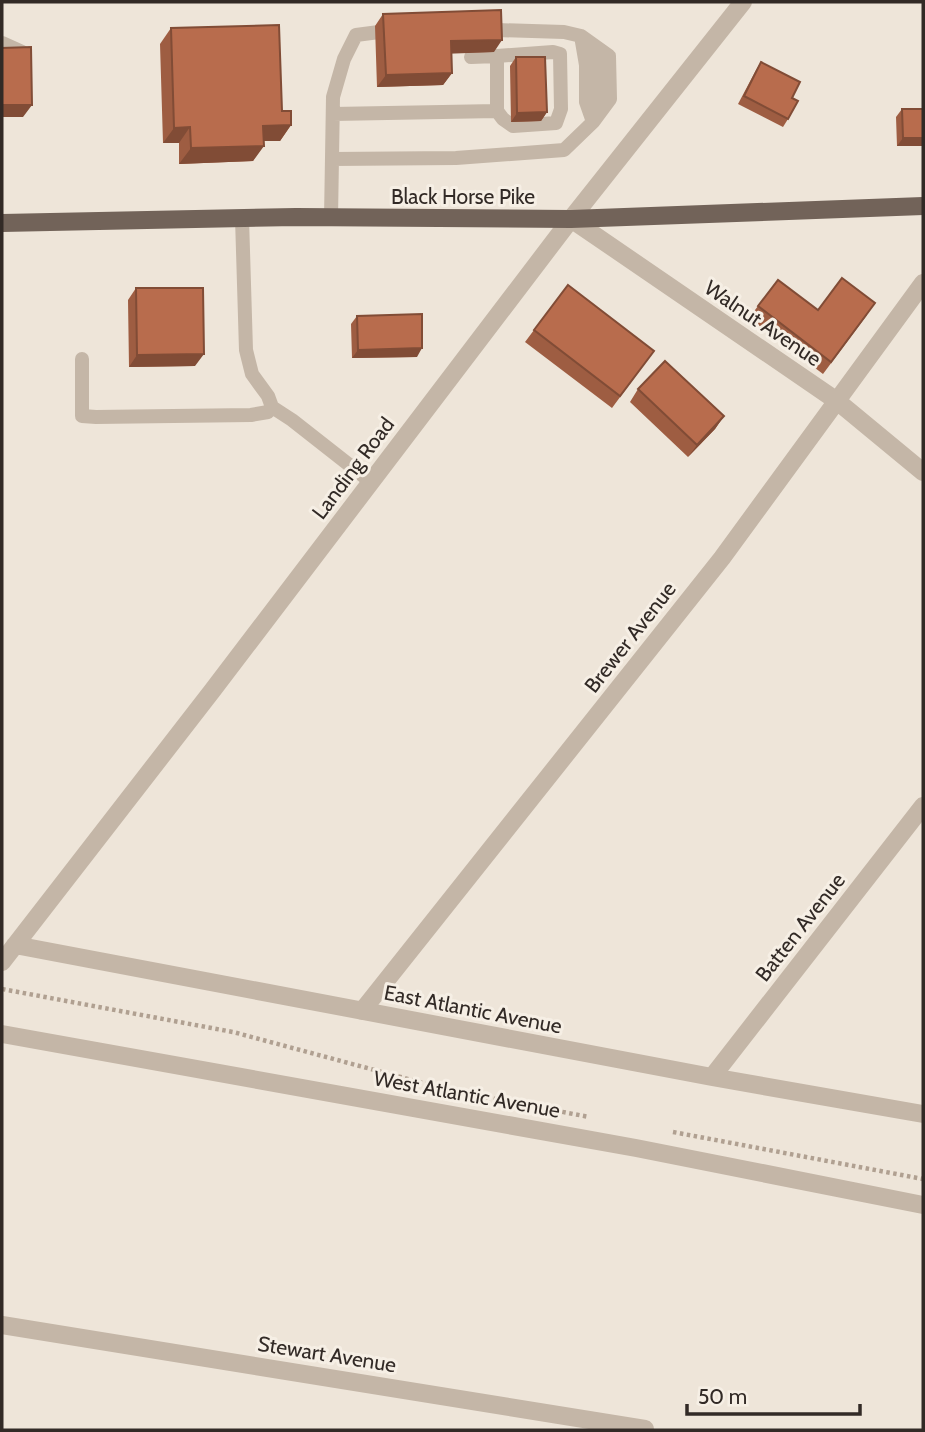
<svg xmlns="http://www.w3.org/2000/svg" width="925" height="1432" viewBox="0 0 925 1432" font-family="Cabin,sans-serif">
<rect width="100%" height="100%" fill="#eee5d9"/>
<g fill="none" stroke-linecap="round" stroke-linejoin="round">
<path stroke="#b0a091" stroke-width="4.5" stroke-dasharray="3.5 3.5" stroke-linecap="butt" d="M 2,989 L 233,1032 L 449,1090 L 589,1117
M 673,1132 L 923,1179"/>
<path stroke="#c4b6a7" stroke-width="14" d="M 497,30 L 564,32 L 581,36 L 609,56 L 610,99 L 593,122
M 2,43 L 22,52
M 586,43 L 596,58 L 598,100 L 594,117
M 553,52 L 560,54 L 561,109 L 556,123 L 513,126 L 503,119 L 497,111 L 497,56 Z
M 471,57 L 497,56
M 333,114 L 497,111
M 332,159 L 456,158 L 564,150 L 593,122 L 586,102 L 586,65 L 581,36
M 242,218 L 246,350 L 252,374 L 268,396 L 272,407
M 331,218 L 333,97 L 344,59 L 356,35 L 379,32
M 82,359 L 82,416 L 96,417 L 251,415 L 268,412 L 272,407 L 292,420 L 371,482"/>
<path stroke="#c4b6a7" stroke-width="18" d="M 571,219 L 837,401 L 923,472
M 15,945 L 712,1077 L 923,1114
M 2,962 L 212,691 L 571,219 L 743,2
M 362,1011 L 722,558 L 923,283
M 2,1034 L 636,1148 L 923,1205
M 712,1077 L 923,806
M 2,1325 L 645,1429"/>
<path stroke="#726359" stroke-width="18" d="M 2,223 L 296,217 L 571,219 L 923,206"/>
</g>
<path fill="#9e5d42" d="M 383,14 L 494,52 L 451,53 L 452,73 L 443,85 L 377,87 L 375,26 Z
M 171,28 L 282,111 L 291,125 L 280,141 L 264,141 L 253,161 L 179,164 L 179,143 L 163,143 L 160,44 Z
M 516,57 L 547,112 L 541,121 L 511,122 L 510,66 Z
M 761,62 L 792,98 L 788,119 L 783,127 L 738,104 L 756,70 Z
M 902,109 L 923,109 L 923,146 L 897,146 L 896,117 Z
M 136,288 L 195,366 L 129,367 L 128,300 Z
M 758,306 L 818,310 L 867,315 L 823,374 L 749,318 Z
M 357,316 L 417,357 L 352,358 L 351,324 Z
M 534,330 L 654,351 L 612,408 L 525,342 Z
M 638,389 L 724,416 L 715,429 L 688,457 L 630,402 Z"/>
<path fill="#814c36" d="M 502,40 L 494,52 L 442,54 L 451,41 Z
M 452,73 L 443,85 L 377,87 L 386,75 Z
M 2,105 L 32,105 L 23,117 L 2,117 Z
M 547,112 L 541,121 L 511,122 L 517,113 Z
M 291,125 L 280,141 L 252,141 L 263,126 Z
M 190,127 L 179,143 L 163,143 L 174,128 Z
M 903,138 L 923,138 L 923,146 L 897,146 Z
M 264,146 L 253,161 L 179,164 L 191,148 Z
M 422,348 L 417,357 L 352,358 L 358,350 Z
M 204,354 L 195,366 L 129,367 L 137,355 Z
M 724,416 L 715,429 L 688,457 L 697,445 Z"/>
<path fill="#b86c4d" stroke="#814c36" stroke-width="2" d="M 501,10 L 502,40 L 451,41 L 452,73 L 386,75 L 383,14 Z
M 279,25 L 282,111 L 291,111 L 291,125 L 263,126 L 264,146 L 191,148 L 190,127 L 174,128 L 171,28 Z
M 31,47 L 32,105 L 2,105 L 2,48 Z
M 516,57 L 545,57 L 547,112 L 517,113 Z
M 761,62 L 800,82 L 792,98 L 798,101 L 788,119 L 744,96 Z
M 902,109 L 923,109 L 923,138 L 903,138 Z
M 842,278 L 875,303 L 831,362 L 758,306 L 778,280 L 818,310 Z
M 568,285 L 654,351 L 620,396 L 534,330 Z
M 136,288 L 203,288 L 204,354 L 137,355 Z
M 422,314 L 422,348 L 358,350 L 357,316 Z
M 665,361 L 724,416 L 697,445 L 638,389 Z"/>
<g text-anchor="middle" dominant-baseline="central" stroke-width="6" stroke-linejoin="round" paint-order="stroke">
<g font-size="21" fill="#322a26" stroke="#f6efe5">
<text x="463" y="196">Black Horse Pike</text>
<text transform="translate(763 323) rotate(34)">Walnut Avenue</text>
<text transform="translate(353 468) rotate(-53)">Landing Road</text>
<text transform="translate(630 637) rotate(-52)">Brewer Avenue</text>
<text transform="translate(800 927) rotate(-52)">Batten Avenue</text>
<text transform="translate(473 1009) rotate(11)">East Atlantic Avenue</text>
<text transform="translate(467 1094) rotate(10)">West Atlantic Avenue</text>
<text transform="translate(327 1354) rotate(9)">Stewart Avenue</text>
</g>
</g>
<rect width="925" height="1432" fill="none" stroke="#322a26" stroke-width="7"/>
<path d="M687 1404v10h173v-10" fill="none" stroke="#322a26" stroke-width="3.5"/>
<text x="698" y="1404" font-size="21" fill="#322a26" stroke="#f6efe5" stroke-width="5" paint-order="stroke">50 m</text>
</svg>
